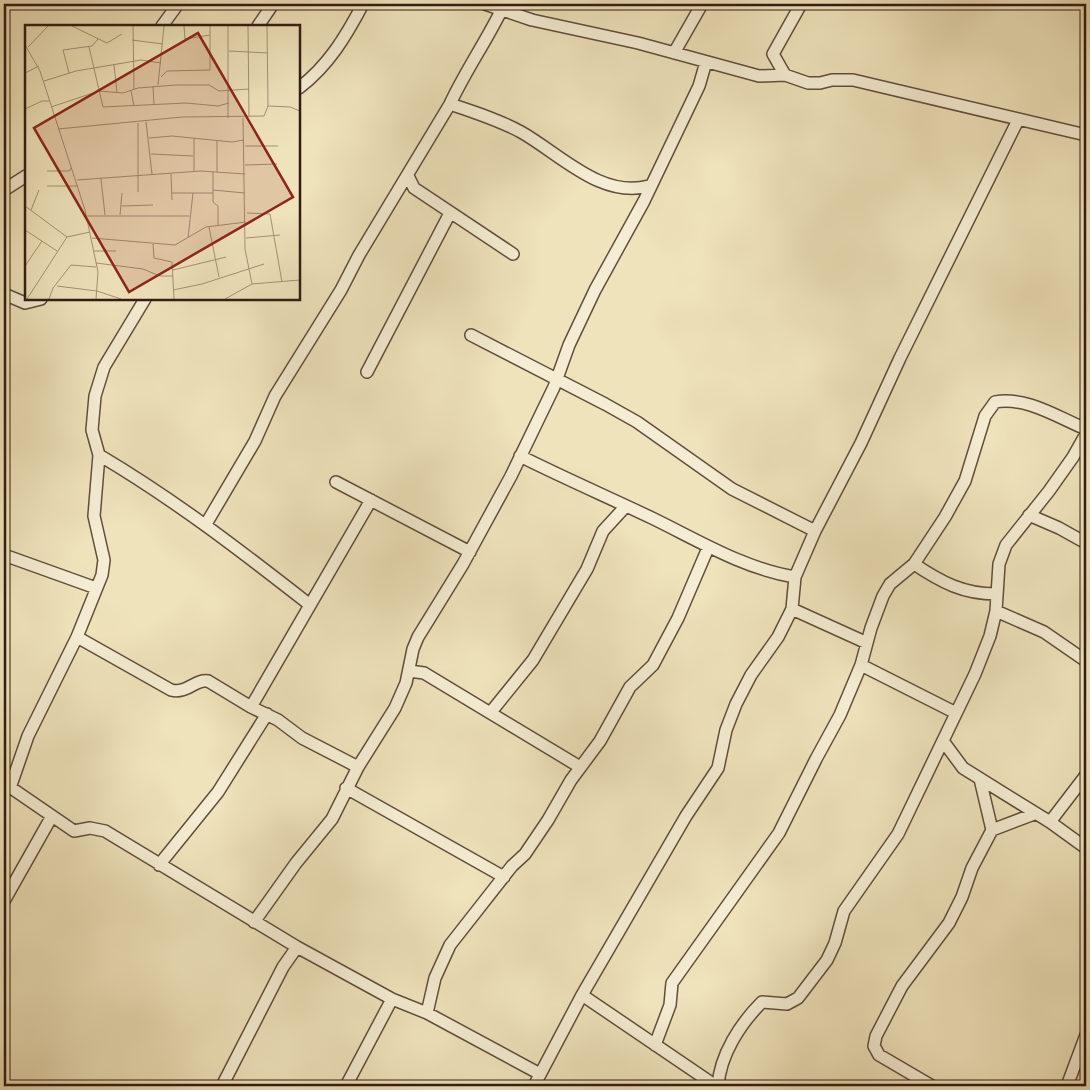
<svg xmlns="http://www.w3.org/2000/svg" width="1090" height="1090" viewBox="0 0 1090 1090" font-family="'Old Standard TT',serif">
<rect width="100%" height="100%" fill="#efe3bb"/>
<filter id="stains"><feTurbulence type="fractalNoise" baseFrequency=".004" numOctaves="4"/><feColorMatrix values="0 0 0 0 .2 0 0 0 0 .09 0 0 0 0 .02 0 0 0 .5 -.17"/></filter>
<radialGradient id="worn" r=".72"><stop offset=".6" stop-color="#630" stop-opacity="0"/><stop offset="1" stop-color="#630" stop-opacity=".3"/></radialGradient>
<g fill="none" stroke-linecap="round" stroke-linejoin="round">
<g stroke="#614e3d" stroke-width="14">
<path id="minor" d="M 485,4 L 532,20 L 638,43 L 759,76 L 785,75 L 808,83 L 820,83 L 832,80 L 853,80 L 1086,135
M 162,26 L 178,4
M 258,26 L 273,4
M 674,53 L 702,4
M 785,75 L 773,54 L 801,4
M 299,88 C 329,65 346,36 363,4
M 450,104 C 474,112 499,120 521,132 C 560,154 601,199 649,186
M 408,176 L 414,188 L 513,254
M 4,190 L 26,176
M 4,294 L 25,303 L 41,299
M 471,335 L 605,404 L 637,422 L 732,489 L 815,531
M 367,372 L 450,213
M 99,455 C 175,500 241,551 310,605
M 520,456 C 564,478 610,498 654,519 C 699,541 745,569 795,577
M 336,482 L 470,552
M 1029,515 L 1059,528 L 1086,543
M 206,524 L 255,441 L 275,396 L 341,290 L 359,255 L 450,104 C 465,72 485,43 501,11
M 4,555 L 96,588
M 914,564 C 941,582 963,594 996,594
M 792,609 L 867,643
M 996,611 L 1044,632 L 1086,661
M 77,637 L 171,690 C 187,694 195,679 208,681 L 251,707 L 278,720 L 302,738 L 358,767
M 861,665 L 956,713
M 409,671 L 424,673 L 580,767
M 251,707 L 371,500
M 491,712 L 533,660 L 587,569 L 603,531 L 625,507
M 943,741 L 963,768 L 1050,822 L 1086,848
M 4,783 L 74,831 L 90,828 L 105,831 L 297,947 L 392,999 L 427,1013 L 540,1074
M 10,788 L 28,736 L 77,637 L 102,575 L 104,560 L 94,516 L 99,455 L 92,430 L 95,396 L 104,367 L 145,299
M 346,788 L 504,877
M 1050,822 L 1086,775
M 992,830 L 1034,814
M 159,865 L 218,792 L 267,714
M 4,901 L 52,816
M 254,922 L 296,863 L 332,819 L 358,767 L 395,708 L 406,683 L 413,649 L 418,637 L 463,564 L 511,476 L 554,387 L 569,345 L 595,290 L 644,201 L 699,86 L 706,62
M 582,995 L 716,1086
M 427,1013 L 435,978 L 450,945 L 512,866 L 525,854 L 548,820 L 571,780 L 600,741 L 630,687 L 653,665 L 678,618 L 708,548
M 655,1045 L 670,1005 L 672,983 L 779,833 L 816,759 L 840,715 L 861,665 L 871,628 L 883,596 L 890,584 L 914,564 L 945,517 L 965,481 L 985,416 L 995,402 C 1026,396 1059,418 1086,429
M 222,1086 L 283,967 L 297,947
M 346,1086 L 392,999
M 534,1086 L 582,995 L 686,816 L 718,768 L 726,730 L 736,704 L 751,675 L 778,637 L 792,609 L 795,577 L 815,531 L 861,443 L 900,358 L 1018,120
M 718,1086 C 720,1055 740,1024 762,1002 L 787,1004 L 798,998 L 827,960 L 835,943 L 844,911 L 898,834 L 975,674 L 990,636 L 996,611 L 999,564 L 1006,545 L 1049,491 L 1073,457 L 1086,434
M 932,1086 L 879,1055 L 874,1046 L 876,1036 L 902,986 L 949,923 L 962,897 L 972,868 L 992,830 L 980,779
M 1067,1086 L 1086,1035"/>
</g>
<use href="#minor" stroke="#f5edd3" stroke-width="11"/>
</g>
<g transform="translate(25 25)">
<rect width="275" height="275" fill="#efe3bb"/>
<path fill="none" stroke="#a39378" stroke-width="1" d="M 47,1 L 82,18 L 97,9M 108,1 L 109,64M 159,1 L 160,14 L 185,10M 223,1 L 224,92M 107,15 L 138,19M 0,20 L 15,46 L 60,185 L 73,247 L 71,274M 3,22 L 23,1M 64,22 L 78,82 L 161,78 L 193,81 L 204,78M 204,26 L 243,28M 89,40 L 92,68M 0,48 L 14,41M 44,48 L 38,25 L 67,21 L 73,14M 136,52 L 142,46 L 185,45 L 185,1M 19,56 L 51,46 L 116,35 L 136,38M 133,60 L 139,1M 128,61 L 129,80M 106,66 L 109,81M 243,81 L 265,82 L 275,86M 26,82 L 74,66 L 98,68 L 113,63 L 151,60 L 184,60 L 194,66 L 224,64M 0,84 L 17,76 L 24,76M 203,93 L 203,1M 218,93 L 220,224 L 227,259M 121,97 L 127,149M 113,98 L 113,167M 33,104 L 157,92 L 239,91 L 243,81 L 242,1M 124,113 L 147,111 L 207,117 L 219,115M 169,113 L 169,147M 192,115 L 192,147M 220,121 L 253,121M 126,129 L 168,131M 220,140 L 252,139M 22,146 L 44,146 L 46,143M 188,147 L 188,177 L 193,181 L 193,200M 146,149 L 147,175M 76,154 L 80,190M 52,155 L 176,146 L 220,149M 22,161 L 53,161M 188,165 L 220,168M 147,168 L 188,168M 0,181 L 42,212 L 65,207M 97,181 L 128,180M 6,185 L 14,165M 222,188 L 245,189 L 257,257M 95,190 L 97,168M 62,191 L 164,191M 184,202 L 194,252M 0,205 L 32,226M 67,213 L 150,220 L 181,202 L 221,197M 163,213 L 168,168M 221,213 L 255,210M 128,219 L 129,233 L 147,237 L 149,274M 69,226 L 91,226M 71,238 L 118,244 L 135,251 L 148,251M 0,241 L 17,216M 148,245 L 201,232M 32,261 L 72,266 L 96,274M 148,265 L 177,259 L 239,239M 2,274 L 42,212M 24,274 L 28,263 L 46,240 L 71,242M 200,274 L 227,259 L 275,255"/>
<path fill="#8f2418" fill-opacity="0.15" stroke="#8f2418" stroke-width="2.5" d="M 173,8 L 268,172 L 104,267 L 9,103 Z"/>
<rect width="275" height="275" fill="none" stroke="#321c13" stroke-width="2.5"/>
</g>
<rect width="1090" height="1090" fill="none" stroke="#efe3bb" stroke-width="20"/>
<rect x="5" y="5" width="1080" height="1080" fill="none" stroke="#321c13" stroke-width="2.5"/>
<rect x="10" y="10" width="1070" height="1070" fill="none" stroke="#321c13"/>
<rect width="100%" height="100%" filter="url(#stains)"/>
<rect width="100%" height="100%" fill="url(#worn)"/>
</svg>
